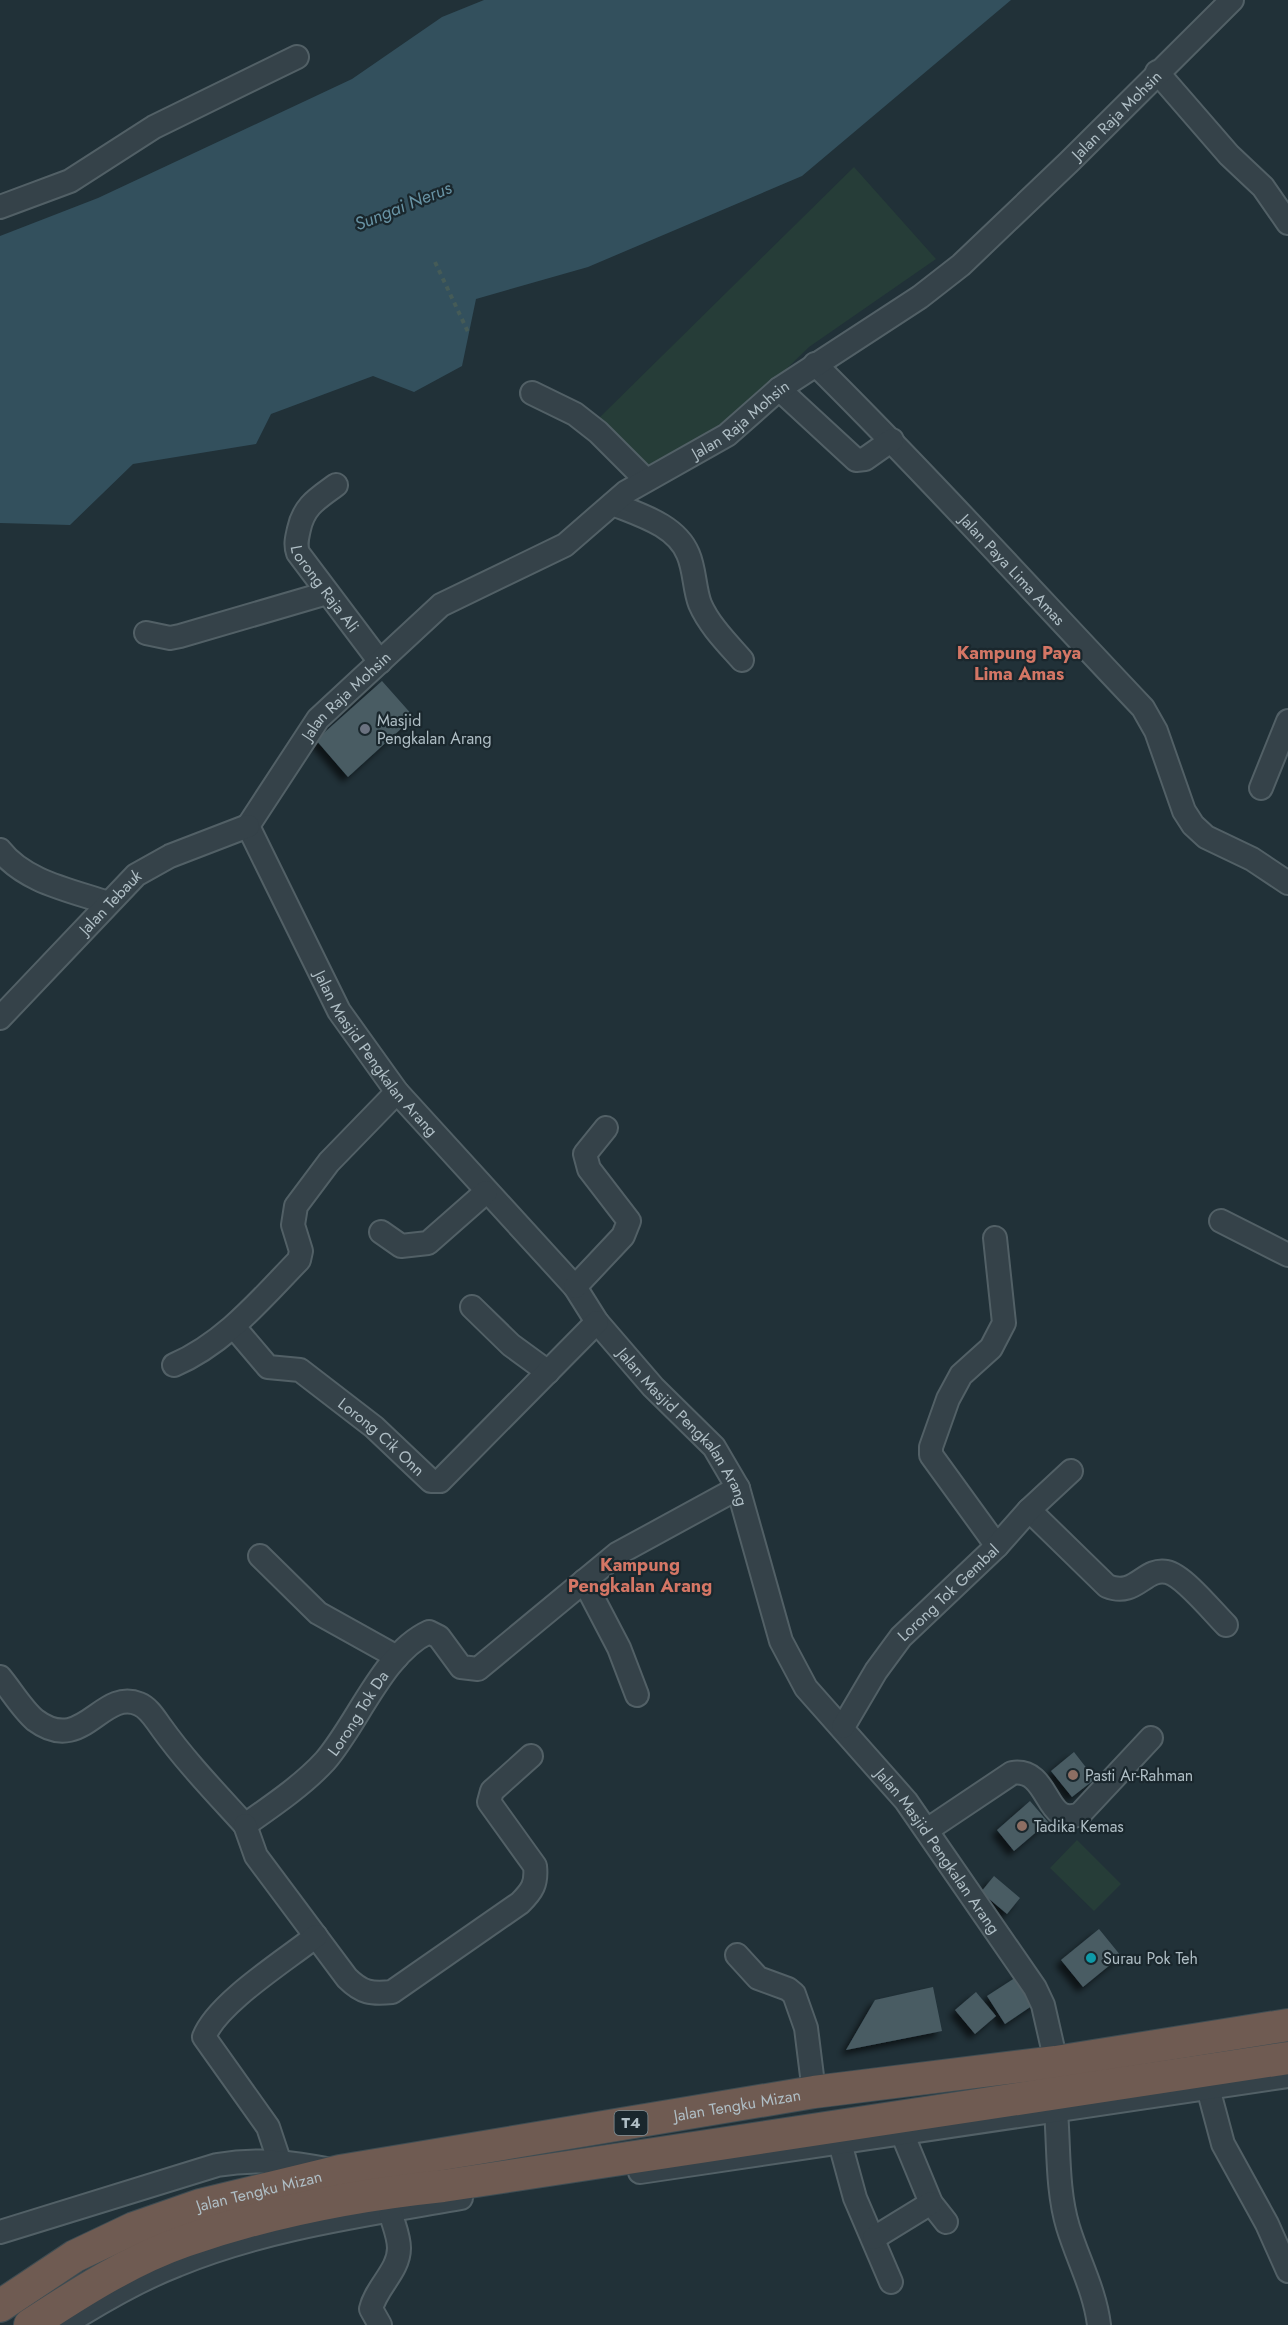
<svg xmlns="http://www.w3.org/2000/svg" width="1288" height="2325" viewBox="0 0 1288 2325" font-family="Jost,sans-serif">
<defs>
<filter id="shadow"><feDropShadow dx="-5.5" dy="5.5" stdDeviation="3" flood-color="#0009"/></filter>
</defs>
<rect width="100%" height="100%" fill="#213138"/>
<path fill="#263d38" d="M 854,167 L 936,259 L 809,347 L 729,425 L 644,467 L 596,421 Z
M 1077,1840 L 1121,1884 L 1094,1911 L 1050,1868 Z"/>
<path fill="#33505d" d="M 484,0 L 1011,0 L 802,176 L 588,267 L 476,299 L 462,366 L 414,392 L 373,376 L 271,414 L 256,444 L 133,464 L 70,525 L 0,523 L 0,236 L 98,198 L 352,79 L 442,17 Z"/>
<path fill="#495c64" filter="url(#shadow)" d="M 382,681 L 414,717 L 348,777 L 316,740 Z
M 1074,1752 L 1095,1779 L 1072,1797 L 1051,1771 Z
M 1030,1801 L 1048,1822 L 1014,1851 L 997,1830 Z
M 994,1876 L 1020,1898 L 1007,1914 L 981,1892 Z
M 1099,1929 L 1121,1956 L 1083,1987 L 1061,1960 Z
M 1021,1974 L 1039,2001 L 1005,2024 L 987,1996 Z
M 933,1987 L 942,2031 L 846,2050 L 875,2000 Z
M 976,1992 L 996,2016 L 975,2034 L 955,2010 Z"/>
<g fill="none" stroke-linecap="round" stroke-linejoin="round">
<g stroke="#526066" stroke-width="26">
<g id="minor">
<path d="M 1157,72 L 1229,155 L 1263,187 L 1288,223"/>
<path d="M 0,207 L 70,181 L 154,127 L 297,57"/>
<path id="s1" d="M 815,364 C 927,475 1034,593 1143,708 L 1156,731 L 1184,811 L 1193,825 L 1206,837 L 1252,859 L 1288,883"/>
<path d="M 779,389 L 856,460 L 865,459 L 892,440"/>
<path d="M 532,393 L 575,414 L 598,432 L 645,479"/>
<path id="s2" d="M 336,485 C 317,499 304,506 299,529 C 297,538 295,544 298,553 L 380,662"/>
<path d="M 613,504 C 640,515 676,525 688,554 C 695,570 694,588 700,604 C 709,625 727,643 742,660"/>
<path d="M 146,633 L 170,638 L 180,636 L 327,593"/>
<path d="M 1261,788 L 1288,721"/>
<path id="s3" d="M 248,826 L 339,1011 L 397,1092 L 575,1287 L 597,1322 L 653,1387 L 714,1447 L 738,1488 L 781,1641 L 806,1688 L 906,1801 L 1035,1988 L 1043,2005 L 1056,2062"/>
<path id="s4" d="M 248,826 L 318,719 L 441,605 L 565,545 L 626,492 L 727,435 L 779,389 L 920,297 L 961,265 L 1069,162 L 1232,0"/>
<path d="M 0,850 C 25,882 70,890 108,903"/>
<path id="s5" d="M 0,1018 L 136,875 L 170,856 L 248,826"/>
<path d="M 1221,1221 L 1288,1255"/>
<path d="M 381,1232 L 401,1246 L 428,1243 L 486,1192"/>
<path d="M 995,1238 L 1004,1323 L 991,1348 L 961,1375 L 948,1399 L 931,1447 L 931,1455 L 997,1546"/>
<path d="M 575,1287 L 623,1236 L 629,1221 L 589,1169 L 585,1154 L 606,1128"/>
<path d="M 472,1307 L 511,1345 L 548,1372"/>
<path id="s6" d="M 234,1327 L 268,1367 L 300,1370 L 374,1427 L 431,1481 L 440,1481 L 597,1322"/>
<path d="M 174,1365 C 225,1343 261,1299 299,1260 L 301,1251 L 293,1225 L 296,1206 L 329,1162 L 397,1092"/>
<path d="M 1029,1510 L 1107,1586 C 1136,1598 1144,1567 1167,1572 C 1183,1575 1213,1612 1226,1625"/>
<path d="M 260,1556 L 318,1613 L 397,1657"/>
<path d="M 584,1581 L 619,1648 L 637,1695"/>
<path id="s7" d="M 0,1677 C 11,1690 22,1709 35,1720 C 83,1756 101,1688 139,1704 C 149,1708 155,1719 161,1727 C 186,1762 216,1793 245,1825 C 272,1806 303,1785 325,1761 C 358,1723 383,1653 429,1632 L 439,1637 L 461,1667 L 478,1669 L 617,1554 L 738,1488"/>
<path id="s8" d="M 843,1727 L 876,1671 L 901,1637 L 997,1546 L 1029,1510 L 1071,1471"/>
<path d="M 245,1825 L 256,1856 L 347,1978 C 362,1993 371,1994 392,1992 L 520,1903 C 532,1891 537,1884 535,1866 L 489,1802 L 492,1791 L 531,1756"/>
<path d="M 927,1830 L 1012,1773 C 1051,1767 1044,1829 1080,1814 L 1151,1738"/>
<path d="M 737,1955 L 758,1978 L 788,1989 L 794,1994 L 806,2028 L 814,2092"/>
<path d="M 1208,2088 L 1223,2144 L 1267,2224 L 1288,2271"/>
<path d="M 1056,2111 C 1059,2149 1057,2191 1068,2227 C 1078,2260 1095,2291 1099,2325"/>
<path d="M 902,2133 L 931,2203 L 946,2222"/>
<path d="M 840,2143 L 855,2198 L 891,2282"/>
<path d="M 283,2172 L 268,2127 L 204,2037 C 217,2003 286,1960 316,1936"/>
<path d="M 640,2172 L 1288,2076"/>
<path d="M 0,2232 L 217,2165 C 259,2158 291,2162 332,2170"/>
<path d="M 874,2238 L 931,2203"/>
<path d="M 64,2325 C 99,2303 138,2280 177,2265 C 267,2228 366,2215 461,2198"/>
<path d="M 380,2325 L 371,2309 C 376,2287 399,2271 399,2248 C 399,2236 393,2223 390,2211"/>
</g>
</g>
<g stroke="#3f4d53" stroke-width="34">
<g id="highway">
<path id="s9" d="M 0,2306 L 75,2256 L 134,2228 L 200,2205 L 340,2171 L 814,2092 L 1056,2062 L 1288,2025"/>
<path d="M 30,2325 C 79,2293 130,2260 185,2241 C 268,2212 356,2195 443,2186 L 1288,2058"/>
</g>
</g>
<path stroke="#455b57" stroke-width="4" stroke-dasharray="4.5 4.5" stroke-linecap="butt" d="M 435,262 L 469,334"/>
<use href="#minor" stroke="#354249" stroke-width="22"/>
<use href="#highway" stroke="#6f5b52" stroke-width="32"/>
</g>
<circle fill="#6b7280" stroke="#1a272d" stroke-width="2" cx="365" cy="729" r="6"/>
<g fill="#8d6e63" stroke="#1a272d" stroke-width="2">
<circle cx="1073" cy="1775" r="6"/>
<circle cx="1022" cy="1826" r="6"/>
</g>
<circle fill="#0f9aa8" stroke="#1a272d" stroke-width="2" cx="1091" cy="1958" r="6"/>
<g text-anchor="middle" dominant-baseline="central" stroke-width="4.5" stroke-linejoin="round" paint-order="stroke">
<rect fill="#1a272d" stroke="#829197" stroke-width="1.5" x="614.5" y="2111" width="33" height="24" rx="4.5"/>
<g font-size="15" font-weight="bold" fill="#afbec5">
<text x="631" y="2123">T4</text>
</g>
<g font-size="16" fill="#afbec5" stroke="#1a272d">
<text stroke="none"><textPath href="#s4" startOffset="1136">Jalan Raja Mohsin</textPath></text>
<text stroke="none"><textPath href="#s4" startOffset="650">Jalan Raja Mohsin</textPath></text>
<text stroke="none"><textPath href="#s1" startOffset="285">Jalan Paya Lima Amas</textPath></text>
<text stroke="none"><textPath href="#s2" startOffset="128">Lorong Raja Ali</textPath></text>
<text stroke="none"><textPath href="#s4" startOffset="164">Jalan Raja Mohsin</textPath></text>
<text stroke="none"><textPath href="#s5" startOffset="160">Jalan Tebauk</textPath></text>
<text stroke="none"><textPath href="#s3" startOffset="262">Jalan Masjid Pengkalan Arang</textPath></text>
<text stroke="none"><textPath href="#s3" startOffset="748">Jalan Masjid Pengkalan Arang</textPath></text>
<text stroke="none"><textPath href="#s6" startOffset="190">Lorong Cik Onn</textPath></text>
<text stroke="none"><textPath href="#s8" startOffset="172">Lorong Tok Gembal</textPath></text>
<text stroke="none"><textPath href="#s7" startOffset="492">Lorong Tok Da</textPath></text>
<text stroke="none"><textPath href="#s3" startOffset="1252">Jalan Masjid Pengkalan Arang</textPath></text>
<text stroke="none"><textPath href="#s9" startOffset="772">Jalan Tengku Mizan</textPath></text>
<text stroke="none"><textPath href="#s9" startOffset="286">Jalan Tengku Mizan</textPath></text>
</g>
<g font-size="16" fill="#afbec5" stroke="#1a272d" text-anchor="start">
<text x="377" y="720">Masjid<tspan x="377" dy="18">Pengkalan Arang</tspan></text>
<text x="1085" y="1775">Pasti Ar-Rahman</text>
<text x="1034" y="1826">Tadika Kemas</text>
<text x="1103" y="1958">Surau Pok Teh</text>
</g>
<g font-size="18" font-style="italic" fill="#6893a4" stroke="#1a272d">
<text transform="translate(403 206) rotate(-22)">Sungai Nerus</text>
</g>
<g font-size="18" font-weight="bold" fill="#d47665" stroke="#1a272d">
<text x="1019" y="653">Kampung Paya<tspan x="1019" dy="21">Lima Amas</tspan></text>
<text x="640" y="1565">Kampung<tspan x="640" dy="21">Pengkalan Arang</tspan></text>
</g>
</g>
</svg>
